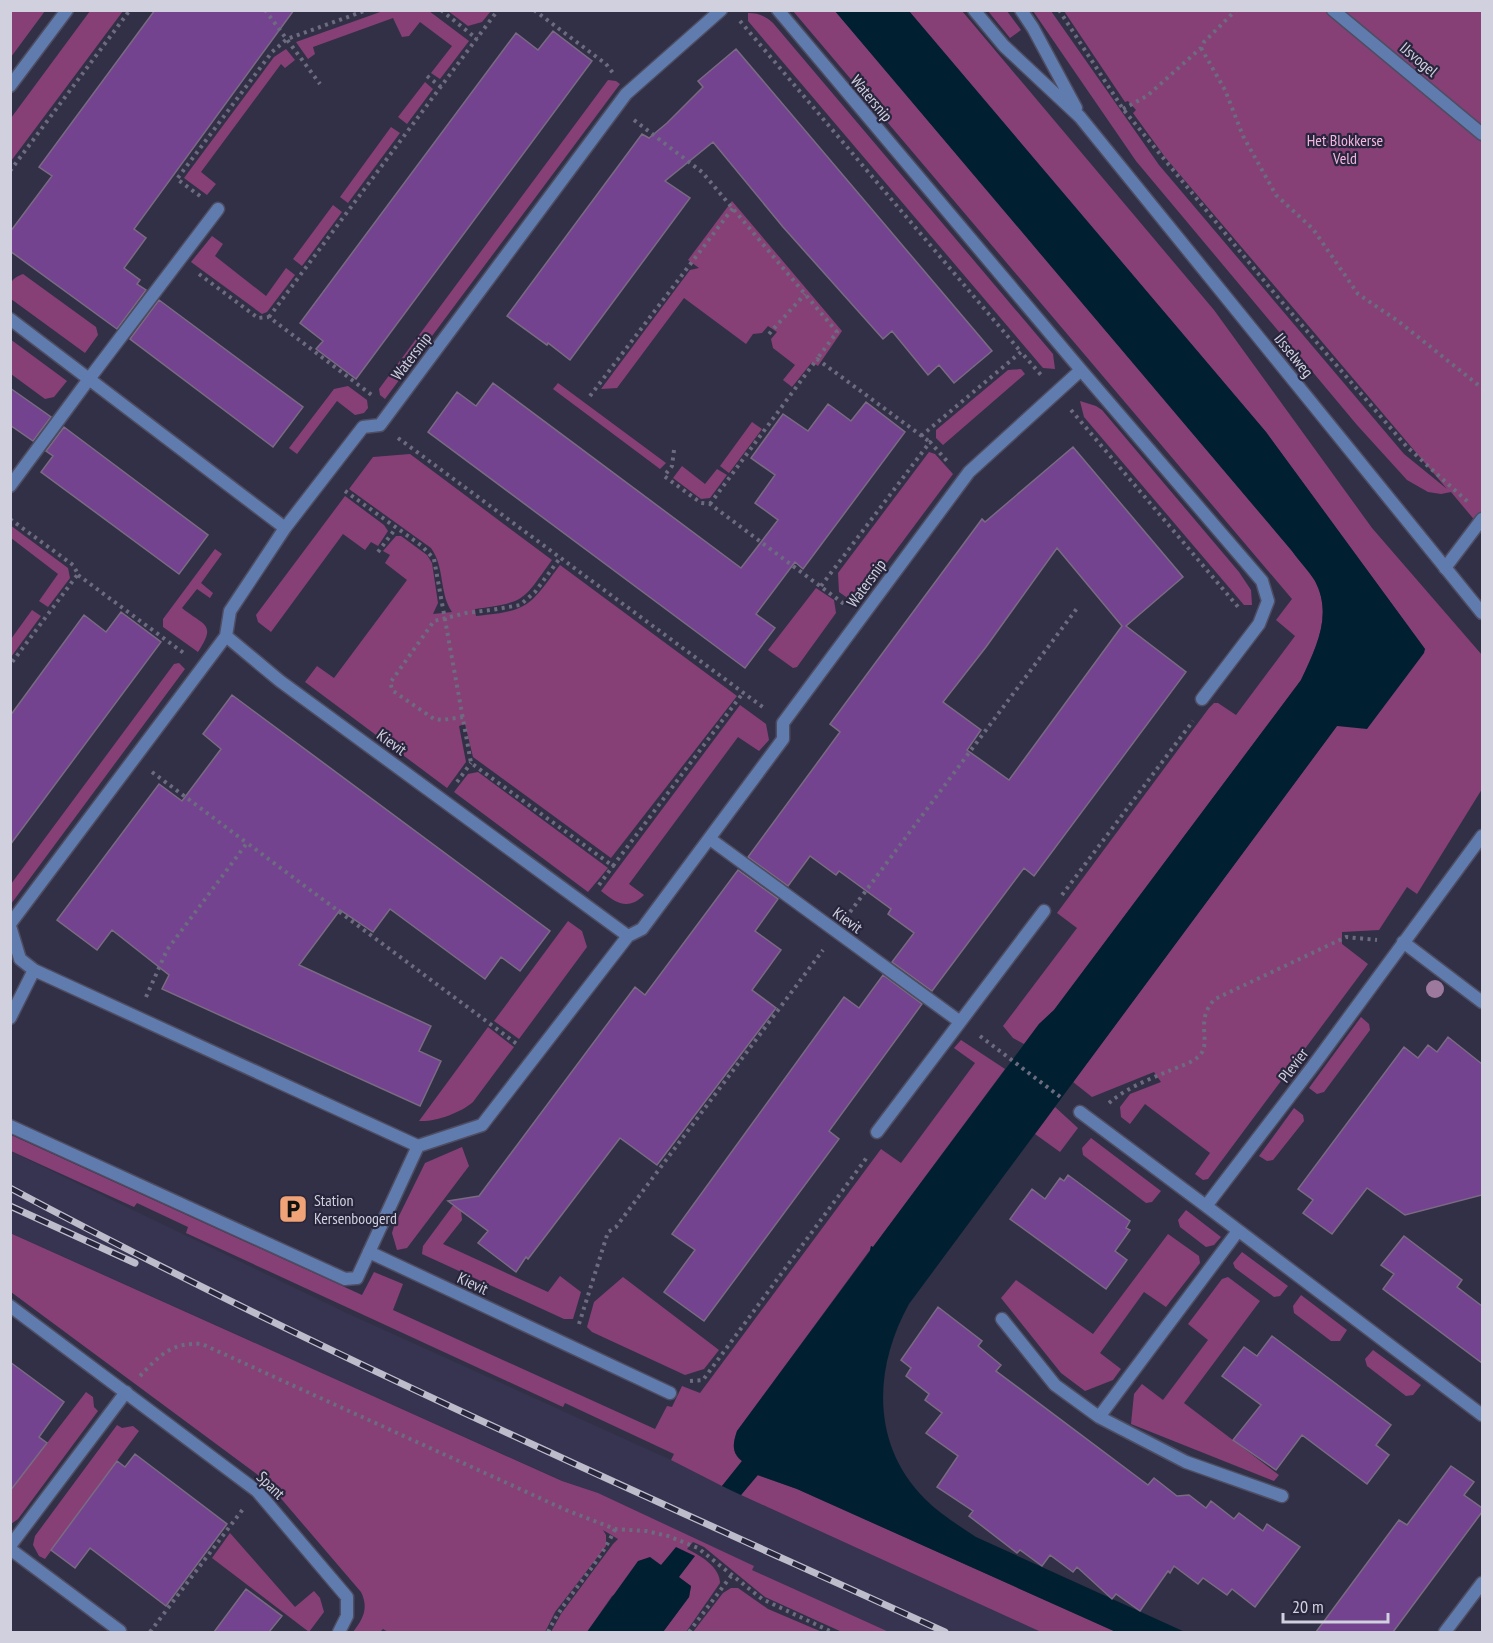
<svg xmlns="http://www.w3.org/2000/svg" width="1493" height="1643" viewBox="0 0 1493 1643" font-family="'PT Sans Narrow',sans-serif">
<rect width="100%" height="100%" fill="#323047"/>
<path fill="#373452" d="M 10,1151 L 353,1316 L 671,1460 L 732,1491 L 1041,1632 L 889,1632 L 752,1570 L 753,1566 L 598,1493 L 563,1481 L 11,1233 Z"/>
<path fill="#864076" d="M 11,10 L 45,11 L 11,57 L 10,11 Z
M 90,11 L 123,11 L 11,161 L 11,118 Z
M 383,11 L 429,11 L 469,41 L 440,79 L 431,73 L 452,46 L 420,22 L 409,36 L 402,37 L 393,18 L 313,47 L 315,54 L 308,59 L 296,42 Z
M 448,11 L 491,11 L 482,22 L 468,26 Z
M 793,11 L 835,11 L 1292,551 C 1299,561 1309,571 1315,581 C 1333,615 1316,648 1301,680 L 1054,1010 L 1039,1024 L 1024,1044 L 1013,1038 L 1003,1026 L 1077,928 L 1057,913 L 1209,708 L 1214,703 L 1218,703 L 1236,715 L 1295,636 L 1276,620 L 1292,599 Z
M 909,11 L 962,11 L 1214,310 L 1372,528 L 1482,655 L 1482,789 L 1417,894 L 1407,887 L 1379,930 L 1342,932 L 1342,944 L 1368,964 L 1208,1179 L 1203,1180 L 1195,1174 L 1210,1153 L 1145,1104 L 1130,1124 L 1121,1117 L 1120,1107 L 1130,1094 L 1161,1082 L 1154,1072 L 1092,1097 L 1073,1082 L 1337,726 L 1425,649 L 1266,432 Z
M 988,11 L 1007,11 L 1021,30 L 1010,38 Z
M 1033,11 L 1051,11 L 1159,165 L 1404,454 L 1447,489 L 1165,157 L 1133,113 L 1136,110 L 1128,101 L 1125,102 L 1064,11 L 1482,11 L 1482,529 L 1451,492 L 1441,494 L 1428,492 L 1407,480 L 1357,425 L 1136,161 Z
M 748,13 C 759,13 765,16 773,23 L 1053,354 L 1055,369 L 1043,368 L 748,21 Z
M 286,49 L 295,60 L 285,68 L 281,64 L 201,172 L 216,184 L 207,195 L 184,178 L 274,57 Z
M 608,80 L 616,81 L 620,84 L 385,399 L 380,395 L 379,389 Z
M 425,82 L 433,89 L 407,124 L 398,117 Z
M 391,127 L 400,133 L 348,203 L 340,197 Z
M 732,201 L 842,331 L 818,366 L 812,362 L 792,387 L 783,380 L 795,365 L 773,348 L 771,339 L 777,332 L 768,326 L 762,333 L 753,334 L 746,344 L 684,298 L 617,388 L 601,389 L 690,270 L 699,268 L 688,260 Z
M 333,205 L 342,212 L 302,266 L 293,259 Z
M 212,236 L 223,244 L 215,256 L 266,296 L 286,268 L 295,275 L 267,312 L 262,314 L 191,262 Z
M 23,274 L 96,327 L 98,335 L 85,353 L 11,299 C 10,284 8,280 23,274 Z
M 10,339 L 67,381 L 54,397 L 45,399 L 11,374 Z
M 1021,369 L 1025,374 L 943,445 L 936,438 L 936,430 L 1008,370 Z
M 558,383 L 666,463 L 660,469 L 553,389 Z
M 348,386 L 367,400 L 368,408 L 364,413 L 355,415 L 337,401 L 297,454 L 289,448 L 334,389 Z
M 1080,401 L 1096,406 L 1102,410 L 1239,572 L 1251,590 L 1252,605 L 1244,605 L 1084,417 Z
M 752,422 L 762,429 L 729,473 L 720,466 Z
M 929,452 L 935,454 L 953,474 L 856,604 L 839,592 L 838,573 Z
M 410,454 L 552,560 C 522,601 527,602 475,609 L 476,616 C 530,611 529,606 560,565 L 737,696 L 611,858 L 473,757 L 465,724 L 459,726 L 466,762 L 447,788 L 305,682 L 317,666 L 334,678 L 407,580 L 385,563 L 390,555 L 383,551 L 396,536 L 401,536 L 427,555 L 432,563 L 438,603 L 433,614 L 452,612 C 439,593 445,567 431,548 L 349,489 L 373,457 Z
M 682,466 L 705,484 L 717,469 L 727,475 L 710,498 L 701,499 L 673,478 Z
M 345,496 L 384,525 L 388,531 L 378,546 L 371,542 L 365,550 L 343,534 L 271,632 L 258,622 L 256,615 Z
M 10,525 L 68,568 L 70,578 L 48,607 L 39,601 L 58,574 L 11,538 Z
M 215,549 L 222,554 L 201,583 L 213,593 L 210,598 L 197,589 L 182,608 C 204,626 217,623 198,652 L 163,627 L 163,619 Z
M 816,588 L 834,600 L 836,613 L 797,667 L 793,668 L 768,650 Z
M 32,610 L 41,616 L 11,657 L 11,639 Z
M 179,663 L 185,669 L 11,904 L 11,884 L 174,664 Z
M 740,705 L 766,724 L 769,740 L 759,751 L 738,737 L 629,884 L 644,895 C 628,911 616,903 601,891 Z
M 478,772 L 608,868 L 588,892 L 454,792 L 468,774 Z
M 568,921 L 582,931 L 587,947 L 519,1039 L 494,1021 Z
M 1361,1017 L 1369,1024 L 1370,1030 L 1324,1092 L 1317,1094 L 1309,1088 Z
M 488,1027 L 514,1047 L 473,1102 C 460,1113 436,1122 419,1121 Z
M 961,1040 L 1005,1069 L 873,1247 L 871,1246 L 870,1250 L 737,1431 C 733,1443 731,1453 742,1461 L 722,1486 L 671,1460 L 674,1454 L 565,1403 L 563,1407 L 186,1233 L 188,1227 L 137,1203 L 134,1207 L 11,1151 L 11,1135 L 362,1295 L 374,1272 L 403,1284 L 393,1310 L 655,1429 L 667,1406 L 672,1407 L 682,1386 L 700,1393 L 881,1149 L 901,1163 L 975,1063 L 954,1048 Z
M 1055,1107 L 1078,1128 L 1060,1152 L 1035,1134 Z
M 1294,1108 L 1303,1115 L 1304,1121 L 1273,1160 L 1267,1161 L 1259,1156 Z
M 1091,1138 L 1161,1191 L 1152,1202 L 1146,1203 L 1083,1155 L 1082,1148 Z
M 462,1147 L 469,1166 L 407,1248 L 397,1250 L 392,1233 L 394,1226 L 425,1163 Z
M 454,1204 L 461,1210 L 462,1220 L 443,1244 L 548,1292 L 560,1276 L 581,1292 L 573,1319 L 564,1319 L 422,1254 L 423,1246 Z
M 1186,1210 L 1221,1237 L 1214,1245 L 1206,1247 L 1180,1227 L 1178,1220 Z
M 10,1233 L 562,1481 L 598,1493 L 754,1566 L 752,1570 L 889,1632 L 842,1632 L 765,1597 L 704,1547 L 693,1542 L 687,1549 C 701,1556 720,1567 720,1583 L 686,1632 L 663,1632 L 689,1597 L 691,1586 L 661,1566 L 612,1596 L 587,1632 L 551,1632 L 561,1614 L 613,1544 L 618,1539 L 603,1530 L 606,1535 L 606,1546 L 555,1612 L 545,1632 L 388,1632 L 383,1629 L 380,1632 L 353,1632 C 363,1619 369,1608 361,1592 L 266,1481 L 11,1292 Z
M 1168,1234 L 1199,1256 L 1200,1263 L 1166,1307 L 1144,1292 L 1100,1353 L 1121,1369 L 1113,1380 L 1085,1391 L 1061,1373 L 1001,1298 L 1016,1280 L 1093,1334 Z
M 1242,1252 L 1288,1286 L 1280,1296 L 1274,1297 L 1235,1268 L 1233,1263 Z
M 623,1277 L 719,1350 L 704,1369 L 685,1375 L 592,1332 L 587,1327 L 594,1302 Z
M 1228,1277 L 1260,1301 L 1184,1403 L 1279,1475 L 1274,1481 L 1131,1424 L 1134,1394 L 1142,1384 L 1163,1400 L 1208,1340 L 1188,1324 L 1222,1279 Z
M 1301,1295 L 1347,1330 L 1340,1341 L 1331,1341 L 1294,1313 L 1293,1306 Z
M 1373,1350 L 1421,1385 L 1413,1395 L 1406,1396 L 1367,1366 L 1365,1359 Z
M 86,1392 L 93,1397 L 94,1407 L 98,1411 L 18,1519 L 11,1524 L 11,1490 Z
M 117,1425 L 122,1428 L 133,1426 L 139,1431 L 45,1559 L 39,1556 L 33,1545 L 35,1536 Z
M 757,1475 L 797,1489 L 1116,1632 L 1041,1632 L 741,1495 Z
M 230,1533 L 295,1607 L 314,1591 L 320,1598 L 324,1612 L 309,1632 L 212,1558 Z
M 731,1588 L 738,1588 L 768,1609 L 822,1632 L 693,1632 L 723,1593 Z"/>
<path fill="#002031" d="M 835,11 L 909,11 L 1266,432 L 1425,649 L 1424,653 L 1367,729 L 1337,726 L 909,1304 C 874,1367 870,1444 925,1499 C 940,1514 958,1525 976,1537 L 1185,1632 L 1116,1632 L 797,1489 L 758,1475 L 741,1495 L 722,1486 L 742,1461 C 731,1452 733,1443 737,1431 L 870,1251 L 871,1246 L 873,1247 L 1039,1024 L 1054,1010 L 1301,680 C 1316,648 1333,615 1315,581 C 1309,571 1299,561 1292,551 Z
M 676,1547 L 695,1556 L 679,1577 L 691,1586 L 689,1597 L 663,1632 L 587,1632 L 638,1561 L 650,1557 L 661,1565 Z"/>
<path fill="#73438f" stroke="#7a6b83" stroke-width="1.5" fill-rule="evenodd" d="M 155,10 L 294,10 L 134,229 L 146,238 L 124,268 L 140,280 L 137,284 L 146,290 L 117,329 L 10,251 L 10,232 L 52,176 L 39,167 Z
M 553,31 L 592,61 L 356,379 L 316,349 L 323,341 L 300,323 L 516,33 L 538,50 Z
M 736,49 L 992,351 L 954,383 L 939,365 L 928,375 L 892,331 L 883,339 L 783,227 L 713,142 L 665,181 L 690,198 L 570,360 L 548,343 L 547,345 L 507,316 L 642,134 L 649,138 L 667,123 L 703,87 L 698,81 Z
M 159,300 L 303,407 L 273,447 L 130,339 Z
M 493,383 L 741,568 L 778,520 L 755,503 L 775,475 L 751,458 L 783,414 L 808,431 L 828,404 L 851,421 L 866,402 L 905,432 L 803,569 L 795,562 L 756,614 L 775,628 L 745,668 L 428,432 L 457,392 L 476,406 Z
M 10,388 L 51,417 L 33,441 L 10,425 Z
M 64,427 L 208,535 L 179,574 L 41,472 L 53,456 L 46,451 Z
M 1073,447 L 1183,577 L 1126,626 L 1186,672 L 1034,876 L 1024,868 L 932,991 L 892,962 L 914,933 L 888,914 L 891,909 L 839,871 L 836,875 L 810,856 L 788,886 L 748,857 L 840,732 L 830,724 L 982,519 L 985,522 ZM 1057,548 L 1122,626 L 1009,780 L 967,750 L 981,730 L 943,702 L 986,647 Z
M 121,612 L 161,642 L 10,845 L 10,716 L 84,615 L 106,632 Z
M 232,695 L 550,931 L 520,971 L 501,957 L 485,979 L 390,909 L 373,932 L 340,910 L 299,965 L 431,1026 L 419,1051 L 441,1061 L 420,1106 L 162,989 L 169,975 L 112,930 L 97,950 L 57,920 L 159,784 L 182,801 L 221,749 L 203,734 Z
M 738,870 L 778,899 L 755,931 L 781,950 L 752,990 L 776,1008 L 657,1165 L 620,1138 L 528,1259 L 526,1257 L 516,1272 L 478,1243 L 488,1231 L 448,1201 L 479,1196 L 635,987 L 645,995 Z
M 883,975 L 922,1004 L 829,1131 L 839,1139 L 704,1321 L 664,1292 L 695,1250 L 672,1234 L 844,997 L 859,1008 Z
M 1448,1037 L 1482,1064 L 1482,1195 L 1405,1215 L 1367,1188 L 1332,1234 L 1303,1213 L 1313,1200 L 1298,1189 L 1404,1047 L 1418,1058 L 1428,1045 L 1437,1052 Z
M 1068,1175 L 1130,1221 L 1126,1228 L 1130,1230 L 1115,1251 L 1127,1260 L 1106,1289 L 1010,1219 L 1032,1189 L 1045,1199 L 1060,1178 L 1064,1181 Z
M 1404,1236 L 1462,1280 L 1457,1287 L 1482,1306 L 1482,1363 L 1383,1289 L 1394,1274 L 1381,1265 Z
M 938,1307 L 982,1341 L 978,1346 L 1001,1365 L 996,1371 L 1148,1485 L 1154,1478 L 1177,1496 L 1189,1495 L 1206,1508 L 1211,1501 L 1234,1519 L 1239,1513 L 1263,1531 L 1267,1524 L 1300,1547 L 1255,1607 L 1232,1589 L 1227,1595 L 1203,1578 L 1198,1584 L 1174,1566 L 1170,1573 L 1168,1571 L 1140,1611 L 1116,1594 L 1112,1599 L 1077,1567 L 1073,1572 L 1050,1555 L 1042,1566 L 1020,1550 L 1017,1553 L 969,1516 L 973,1511 L 937,1487 L 958,1456 L 926,1433 L 942,1413 L 925,1400 L 929,1394 L 906,1376 L 911,1368 L 901,1360 Z
M 1272,1336 L 1391,1425 L 1376,1445 L 1389,1455 L 1367,1484 L 1302,1435 L 1276,1470 L 1233,1440 L 1261,1405 L 1222,1376 L 1244,1347 L 1257,1356 Z
M 10,1362 L 64,1402 L 39,1437 L 47,1443 L 10,1491 Z
M 135,1454 L 227,1524 L 166,1606 L 90,1548 L 75,1568 L 51,1550 L 117,1461 L 125,1467 Z
M 1451,1466 L 1474,1482 L 1464,1495 L 1482,1508 L 1482,1512 L 1393,1632 L 1316,1632 L 1399,1520 L 1407,1525 Z
M 246,1589 L 282,1616 L 269,1632 L 214,1632 Z"/>
<g fill="none" stroke-linecap="round" stroke-linejoin="round">
<g stroke="#4e4d62" stroke-width="15">
<path id="service" d="M 10,486 L 89,379
M 10,1126 L 345,1279 L 357,1278 L 369,1252
M 10,1546 L 126,1392
M 10,1549 L 120,1631"/>
</g>
<g stroke="#4e4d62" stroke-width="15">
<path id="minor" d="M 778,10 L 1081,370 L 1262,581 L 1268,601 L 1259,624 L 1202,699
M 1333,10 L 1482,134
M 10,319 L 285,528 L 363,427 L 380,425 L 626,94 L 721,10
M 89,379 L 218,209
M 1445,568 L 1482,519
M 226,636 L 280,681 L 628,936
M 1482,836 L 1313,1066 L 1206,1206 L 1482,1415
M 710,839 L 959,1021
M 10,924 L 226,636 L 230,611 L 285,528
M 10,926 L 20,959 L 34,970 L 418,1146 L 482,1125 L 628,936 L 642,929 L 783,739 L 783,723 L 969,472 L 1081,370
M 1403,942 L 1482,1002
M 10,1018 L 34,970
M 1080,1112 L 1206,1206
M 877,1132 L 1044,911
M 418,1146 L 369,1252 L 670,1393
M 10,1306 L 257,1491 L 347,1597 L 347,1616 L 339,1632
M 1002,1319 L 1055,1385 L 1099,1417 L 1186,1462 L 1282,1496
M 1099,1417 L 1238,1231
M 1445,1632 L 1482,1583"/>
</g>
<g stroke="#4e4d62" stroke-width="15">
<path id="tertiary" d="M 974,10 L 1004,46 L 1080,117 L 1482,613
M 1021,10 L 1033,28 L 1076,108
M 10,86 L 67,10"/>
</g>
<path stroke="#6c6b7f" stroke-width="4" stroke-dasharray="3 4.5" stroke-linecap="butt" d="M 265,10 L 320,84
M 441,10 L 477,39
M 534,10 L 606,64 L 613,73
M 1059,10 L 1123,109 L 1275,294 L 1407,447 L 1468,502
M 740,21 L 1021,352
M 1201,48 L 1225,90 L 1243,136 L 1276,195 L 1313,229 L 1358,294 L 1398,321 L 1482,388
M 427,76 L 441,87
M 1123,109 L 1147,96 L 1201,48 L 1204,42 L 1236,10
M 634,120 L 702,172 L 837,332 L 817,359
M 10,171 L 130,10
M 200,196 L 177,179 L 272,52 L 287,39 L 367,10
M 199,274 L 258,318 L 269,317 L 373,396
M 269,317 L 498,10
M 769,334 L 805,294
M 590,396 L 733,208
M 1071,410 L 1239,608
M 921,436 L 1021,352 L 1041,375
M 398,438 L 764,708
M 674,450 L 672,466 L 664,476 L 701,503 L 710,504 L 844,604
M 345,491 L 422,546 L 434,559 L 471,763 L 613,866 L 743,693
M 710,504 L 817,359 L 930,442
M 10,519 L 73,565 L 78,574 L 10,665
M 378,552 L 396,528
M 78,575 L 185,654
M 821,586 L 930,442 L 947,461
M 463,717 L 442,720 L 434,719 L 393,691 L 390,683 L 434,621 L 466,613 L 491,610 L 520,605 L 535,592 L 560,558
M 152,772 L 247,843
M 457,782 L 471,763
M 599,885 L 613,866
M 1062,895 L 1193,721
M 850,912 L 1078,607
M 146,997 L 167,950 L 247,843 L 517,1044
M 980,1036 L 1063,1099
M 1109,1103 C 1126,1088 1150,1079 1171,1070 C 1180,1066 1193,1063 1200,1055 C 1212,1042 1194,1020 1215,999 L 1346,937 L 1377,940
M 579,1324 L 608,1232 L 616,1227 L 823,950
M 140,1376 C 160,1355 172,1342 202,1344 L 566,1510 L 615,1529 L 646,1531 L 668,1536 L 698,1548 L 762,1599 L 832,1632
M 690,1381 L 703,1380 L 865,1160 L 868,1155
M 150,1632 L 243,1509
M 548,1632 C 566,1595 598,1567 615,1529
M 689,1632 L 731,1576"/>
<use href="#service" stroke="#607bad" stroke-width="12"/>
<use href="#minor" stroke="#607bad" stroke-width="12"/>
<use href="#tertiary" stroke="#607bad" stroke-width="12"/>
<g stroke="#bdbccb" stroke-width="7">
<path id="rail" d="M 10,1188 C 315,1351 631,1489 945,1632
M 10,1206 L 135,1263"/>
</g>
<use href="#rail" stroke="#28263c" stroke-width="4.5" stroke-dasharray="14" stroke-linecap="butt"/>
</g>
<circle fill="#9d799d" cx="1435" cy="989" r="9"/>
<defs>
<g id="parking-square" transform="scale(1.5)"><rect x="-9" y="-9" width="18" height="18" rx="4" fill="#efa376" stroke="#28263c"/><path d="M-3.5-5.5H1a3.5 3.5 0 0 1 0 7H-1V5.5H-3.5ZM-1-3.4V-.6H.8a1.4 1.4 0 0 0 0-2.8Z" fill="#111"/></g>
</defs>
<g fill-rule="evenodd">
<use href="#parking-square" x="293" y="1209"/>
</g>
<g text-anchor="middle" dominant-baseline="central" stroke-width="4.5" stroke-linejoin="round" paint-order="stroke">
<g font-size="16" fill="#d0d0de" stroke="#28263c">
<text transform="translate(1419 59) rotate(40)">IJsvogel</text>
<text transform="translate(872 98) rotate(50)">Watersnip</text>
<text transform="translate(1294 355) rotate(51)">IJsselweg</text>
<text transform="translate(411 356) rotate(-53)">Watersnip</text>
<text transform="translate(866 583) rotate(-54)">Watersnip</text>
<text transform="translate(392 742) rotate(36)">Kievit</text>
<text transform="translate(848 920) rotate(36)">Kievit</text>
<text transform="translate(1293 1065) rotate(-53)">Plevier</text>
<text transform="translate(473 1283) rotate(25)">Kievit</text>
<text transform="translate(271 1485) rotate(44)">Spant</text>
</g>
<g font-size="16" fill="#f5b5e3" stroke="#28263c">
<text x="1345" y="140">Het Blokkerse<tspan x="1345" dy="18">Veld</tspan></text>
</g>
<g font-size="16" fill="#d0d0de" stroke="#28263c" text-anchor="start">
<text x="314" y="1200">Station<tspan x="314" dy="18">Kersenboogerd</tspan></text>
</g>
</g>
<rect width="1493" height="1643" fill="none" stroke="#d0d0de" stroke-width="24"/>
<path d="M1283 1613v9h105v-9" fill="none" stroke="#d0d0de" stroke-width="3"/>
<text x="1292" y="1613" font-size="18" fill="#d0d0de" stroke="#28263c" stroke-width="4.5" paint-order="stroke">20 m</text>
</svg>
